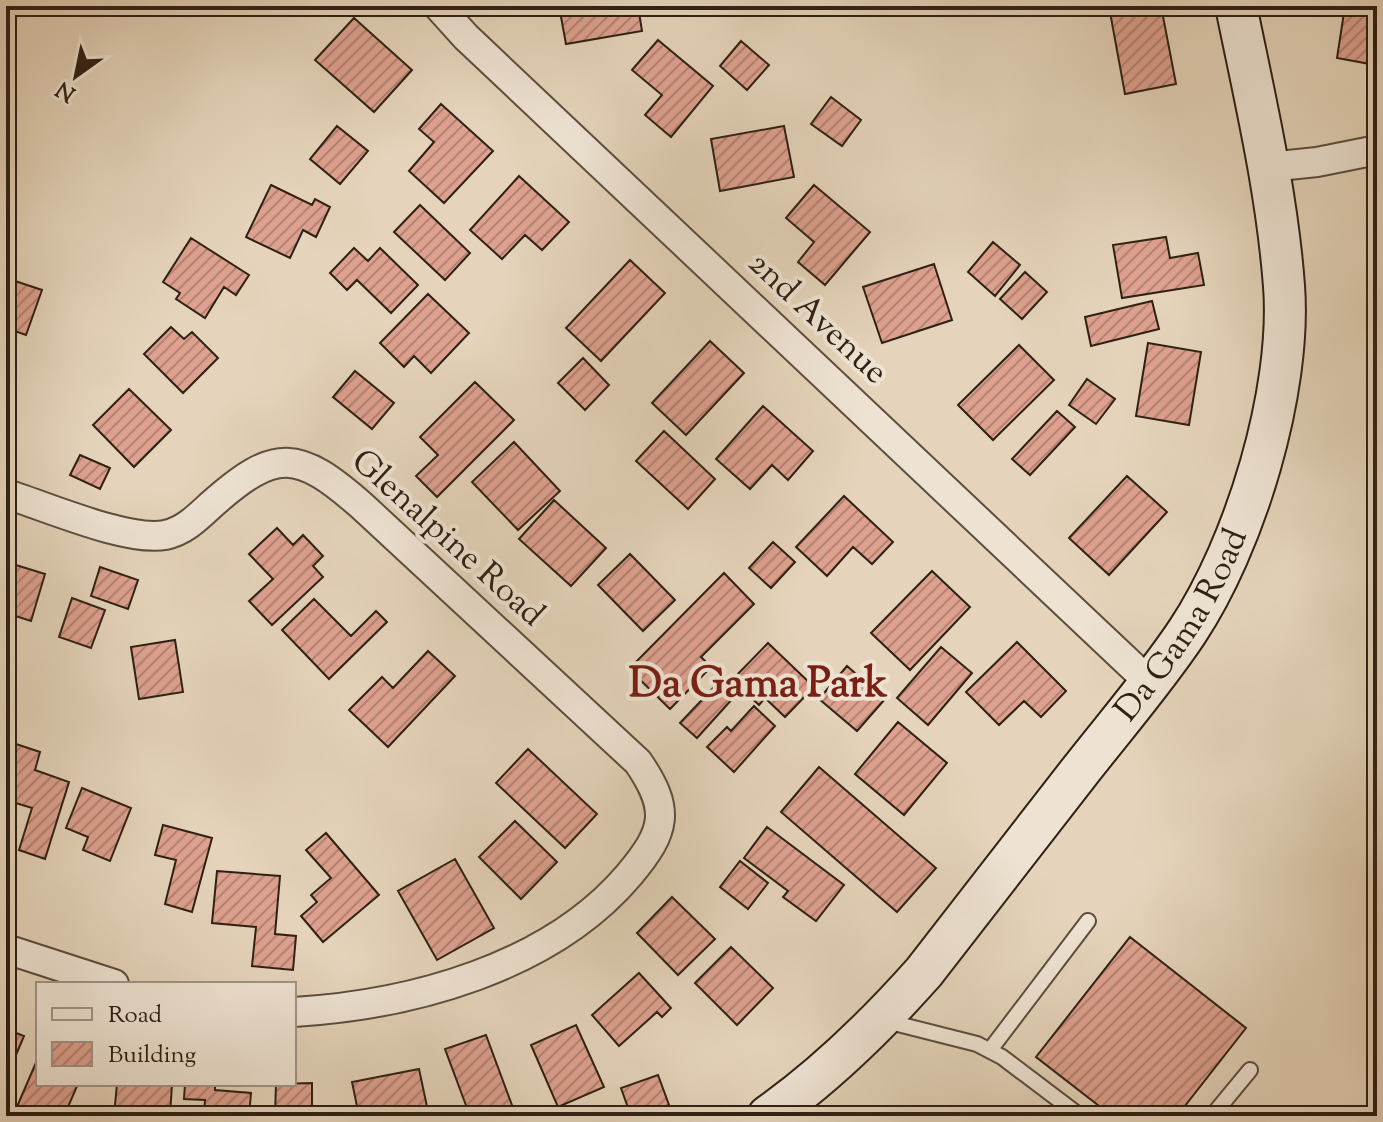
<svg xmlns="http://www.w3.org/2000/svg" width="1383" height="1122" viewBox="0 0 1383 1122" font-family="'Sorts Mill Goudy',serif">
<defs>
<pattern id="building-hatch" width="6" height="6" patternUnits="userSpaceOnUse" patternTransform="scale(2)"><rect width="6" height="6" fill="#dea18f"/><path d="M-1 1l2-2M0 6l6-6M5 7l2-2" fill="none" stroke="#b48374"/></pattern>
</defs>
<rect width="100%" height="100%" fill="#e5d4bb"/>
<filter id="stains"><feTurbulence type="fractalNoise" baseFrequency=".0025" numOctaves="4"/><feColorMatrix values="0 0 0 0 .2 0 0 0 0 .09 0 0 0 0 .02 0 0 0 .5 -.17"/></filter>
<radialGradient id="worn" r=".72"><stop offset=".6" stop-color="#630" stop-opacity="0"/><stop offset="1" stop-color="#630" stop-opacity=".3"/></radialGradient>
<path fill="url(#building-hatch)" stroke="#2e2013" stroke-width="2" d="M 559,6 L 638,6 L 642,31 L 566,44 Z
M 1066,6 L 1098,6 L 1067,12 Z
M 1142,6 L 1161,6 L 1176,84 L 1125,94 L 1110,12 Z
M 1345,6 L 1377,6 L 1377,53 L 1373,52 L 1370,64 L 1337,58 Z
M 354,18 L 412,70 L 374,112 L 315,60 Z
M 658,40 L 713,86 L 671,137 L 645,115 L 662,95 L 632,70 Z
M 741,41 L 769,65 L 747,90 L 720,66 Z
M 831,97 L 861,120 L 842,146 L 811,124 Z
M 441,104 L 493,151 L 444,203 L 409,171 L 434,142 L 419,129 Z
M 337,126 L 368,151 L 340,184 L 310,159 Z
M 784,126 L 794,177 L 720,191 L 711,139 Z
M 519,176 L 569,222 L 542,250 L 525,235 L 502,259 L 470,230 Z
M 271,185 L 312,205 L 315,199 L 330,207 L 316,237 L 303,230 L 290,258 L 246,237 Z
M 814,185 L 870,232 L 825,285 L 798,262 L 814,242 L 786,218 Z
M 420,205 L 470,253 L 445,280 L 394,232 Z
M 1166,237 L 1170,258 L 1198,253 L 1204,285 L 1122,298 L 1113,245 Z
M 191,238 L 249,275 L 236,295 L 224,287 L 205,318 L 176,299 L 180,293 L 163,282 Z
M 993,242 L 1020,265 L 995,296 L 968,272 Z
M 354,248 L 368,261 L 380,248 L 418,285 L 391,313 L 357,280 L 347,290 L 330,273 Z
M 630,260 L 665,293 L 601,361 L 566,328 Z
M 934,264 L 952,320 L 882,343 L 863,287 Z
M 1025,272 L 1047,292 L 1022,319 L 1000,299 Z
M 6,278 L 42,290 L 26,335 L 6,328 Z
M 428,294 L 469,333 L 431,373 L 414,356 L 404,367 L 380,343 Z
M 1152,301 L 1159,329 L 1091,346 L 1085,317 Z
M 171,327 L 184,339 L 192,332 L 218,358 L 183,393 L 144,354 Z
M 710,341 L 744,373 L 686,435 L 652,403 Z
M 1148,343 L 1201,352 L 1189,425 L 1136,416 Z
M 1019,345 L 1054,380 L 993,440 L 958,405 Z
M 583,358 L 609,385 L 585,410 L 558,383 Z
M 355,371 L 394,403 L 372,429 L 333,397 Z
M 1087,379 L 1115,399 L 1096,424 L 1069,405 Z
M 475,382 L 514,420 L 437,497 L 416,476 L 438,455 L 420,437 Z
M 129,389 L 171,430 L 134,467 L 93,425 Z
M 763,406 L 813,451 L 788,480 L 772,465 L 750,489 L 716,459 Z
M 1057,411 L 1075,427 L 1030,475 L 1012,459 Z
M 664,431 L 715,479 L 688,509 L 636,461 Z
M 514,442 L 560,491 L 518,530 L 472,482 Z
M 80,455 L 110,468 L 100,489 L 70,475 Z
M 1127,476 L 1167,512 L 1109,575 L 1069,538 Z
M 844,496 L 893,542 L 872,564 L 853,547 L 827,576 L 796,547 Z
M 554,500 L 606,548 L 571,586 L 519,539 Z
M 277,528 L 293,545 L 303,535 L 323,556 L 313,566 L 323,577 L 272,625 L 249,601 L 273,579 L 249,554 Z
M 773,542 L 795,562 L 771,588 L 749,568 Z
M 630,554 L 675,600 L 643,631 L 598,585 Z
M 6,562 L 45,574 L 31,621 L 6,613 Z
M 100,567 L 138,580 L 128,609 L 91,596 Z
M 932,571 L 970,607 L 910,670 L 871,633 Z
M 724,573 L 754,604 L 701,657 L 711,667 L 670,709 L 629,669 Z
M 72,598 L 105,610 L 91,648 L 59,637 Z
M 314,599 L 351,636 L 376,611 L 387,622 L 329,679 L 282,630 Z
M 175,640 L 183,692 L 139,699 L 131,647 Z
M 1017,642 L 1066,691 L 1041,717 L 1024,701 L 999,725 L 966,692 Z
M 768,643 L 814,687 L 785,717 L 765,698 L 759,705 L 732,680 Z
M 941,647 L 972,673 L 928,725 L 897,698 Z
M 428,651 L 455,676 L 388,747 L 349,710 L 382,677 L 393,688 Z
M 847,666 L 885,699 L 857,731 L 819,699 Z
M 718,683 L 734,697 L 697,738 L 680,723 Z
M 754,706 L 775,726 L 734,772 L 707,747 L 727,727 L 731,731 Z
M 898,722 L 947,763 L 904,815 L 855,774 Z
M 16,744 L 40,752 L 35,770 L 69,782 L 45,859 L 19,850 L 32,808 L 6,800 L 6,776 Z
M 528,749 L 597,814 L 565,848 L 496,783 Z
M 819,767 L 936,868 L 897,912 L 781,812 Z
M 82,788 L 131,808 L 110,861 L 83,850 L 88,837 L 66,828 Z
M 515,821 L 557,862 L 521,899 L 479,857 Z
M 163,825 L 212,838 L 192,912 L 165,904 L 176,860 L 155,855 Z
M 767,827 L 844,885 L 816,921 L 783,897 L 788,891 L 744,858 Z
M 326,833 L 379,895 L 323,942 L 301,916 L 317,902 L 311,895 L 331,878 L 306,850 Z
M 455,859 L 494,928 L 437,960 L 398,891 Z
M 740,861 L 768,883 L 748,909 L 720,887 Z
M 217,871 L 280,876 L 275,934 L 296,936 L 293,970 L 252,966 L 256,927 L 212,923 Z
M 672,897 L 715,939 L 678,975 L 637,933 Z
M 1130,937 L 1246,1028 L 1177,1116 L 1112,1116 L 1036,1057 Z
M 731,947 L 773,988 L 737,1025 L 695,983 Z
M 639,973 L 671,1008 L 662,1017 L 657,1012 L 619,1046 L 592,1015 Z
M 576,1025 L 604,1087 L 558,1107 L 531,1045 Z
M 6,1029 L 24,1036 L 8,1074 L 6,1073 Z
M 486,1035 L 516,1116 L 470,1116 L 445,1049 Z
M 38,1058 L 38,1084 L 78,1084 L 64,1116 L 33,1116 L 16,1109 Z
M 419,1069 L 429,1116 L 359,1116 L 352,1082 Z
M 658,1075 L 669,1105 L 639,1116 L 631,1116 L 621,1088 Z
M 312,1083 L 312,1116 L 275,1116 L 276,1084 Z
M 117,1084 L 172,1084 L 170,1116 L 114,1116 Z
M 185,1084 L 215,1084 L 215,1090 L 251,1093 L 249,1116 L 204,1116 L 205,1100 L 184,1099 Z
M 347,1110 L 348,1116 L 319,1116 Z"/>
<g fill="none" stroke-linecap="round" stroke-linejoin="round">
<g stroke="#5c4d3d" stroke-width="18">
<path id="lane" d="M 886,1021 L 977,1044 L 1002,1057 L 1080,1116
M 990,1050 L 1088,921
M 1212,1116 L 1250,1070"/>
</g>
<g stroke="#5c4d3d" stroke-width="32">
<path id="street" d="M 438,6 L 466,37 L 1149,682
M 1269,167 L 1317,162 L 1377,150
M 6,494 C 45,506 127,542 165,535 C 184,531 197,518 211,505 C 276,447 298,450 362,506 L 638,762 C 671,810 666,831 629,875 C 550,968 411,1005 294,1012
M 6,949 L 114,984"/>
</g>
<g stroke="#2e2013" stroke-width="44">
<g id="secondary">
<path id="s1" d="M 768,1116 C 826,1075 877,1025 924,972 C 976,905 1028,838 1080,771 C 1116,725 1155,680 1187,632 C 1245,545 1292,391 1284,286 C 1277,192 1255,99 1236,6"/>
</g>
</g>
<use href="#lane" stroke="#eee3d3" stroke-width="14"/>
<use href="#street" stroke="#eee3d3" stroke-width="28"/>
<use href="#secondary" stroke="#eee3d3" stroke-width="40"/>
</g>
<g text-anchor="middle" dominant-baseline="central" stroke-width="8" stroke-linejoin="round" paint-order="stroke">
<g font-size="34" fill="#2e2013" stroke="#eee3d3">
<text transform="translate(817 319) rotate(43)">2nd Avenue</text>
<text transform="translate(447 539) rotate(42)">Glenalpine Road</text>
<text stroke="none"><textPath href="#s1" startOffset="646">Da Gama Road</textPath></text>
</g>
<g font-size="42" font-weight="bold" fill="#7a1f14" stroke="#eee3d3">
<text x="758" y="686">Da Gama Park</text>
</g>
</g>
<rect width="1383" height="1122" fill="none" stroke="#e5d4bb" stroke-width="32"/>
<rect x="8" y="8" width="1367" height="1106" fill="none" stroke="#2e2013" stroke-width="4"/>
<rect x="16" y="16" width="1351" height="1090" fill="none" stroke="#2e2013" stroke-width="2"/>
<rect x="36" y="982" width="260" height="104" fill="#eee3d3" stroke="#a19586" stroke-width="2"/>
<rect x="52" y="1008" width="40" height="12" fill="#eee3d3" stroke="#a19586" stroke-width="2"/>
<text x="108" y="1022" font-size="24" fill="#2e2013">Road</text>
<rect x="52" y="1042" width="40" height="24" fill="url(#building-hatch)" stroke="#a19586" stroke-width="2"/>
<text x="108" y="1062" font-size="24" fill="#2e2013">Building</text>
<g transform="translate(76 76) rotate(213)" stroke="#eee3d3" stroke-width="6" paint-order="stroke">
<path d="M0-6L14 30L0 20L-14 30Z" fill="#2e2013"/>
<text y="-12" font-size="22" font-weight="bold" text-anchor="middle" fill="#2e2013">N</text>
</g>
<rect width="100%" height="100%" filter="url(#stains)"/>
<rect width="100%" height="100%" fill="url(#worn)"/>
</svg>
